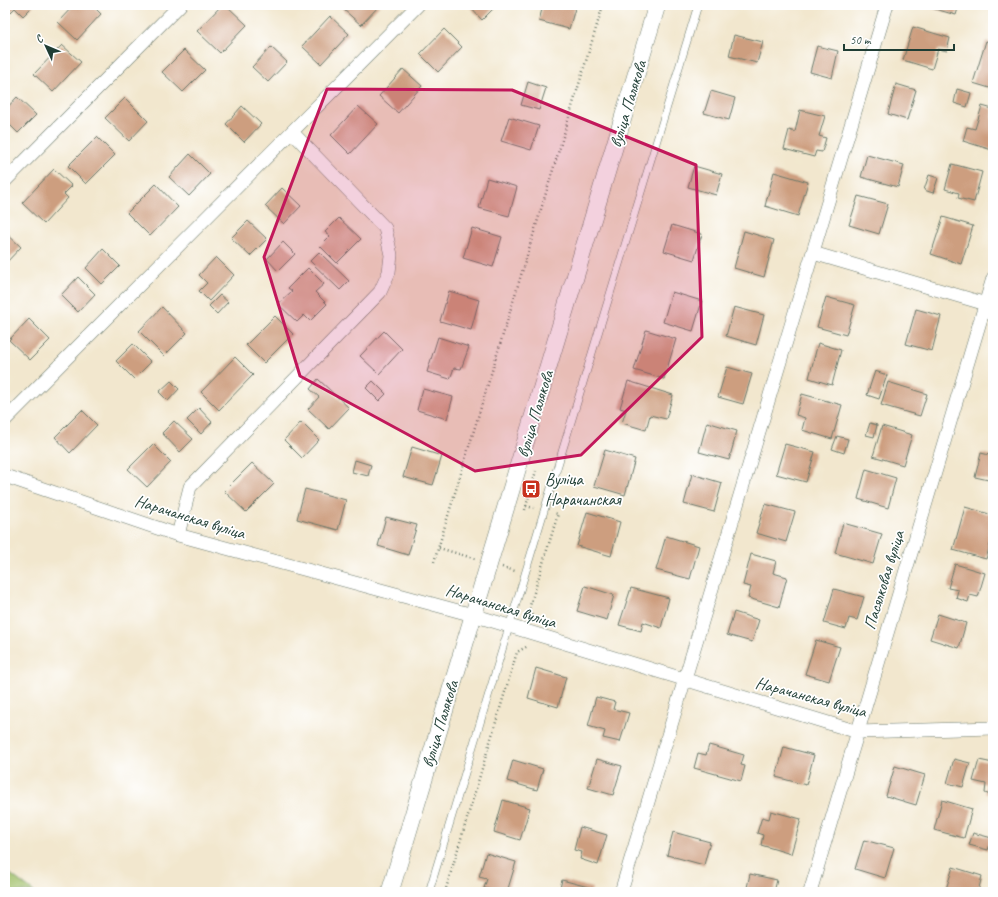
<svg xmlns="http://www.w3.org/2000/svg" width="998" height="897" viewBox="0 0 998 897" font-family="Caveat,sans-serif">
<rect width="100%" height="100%" fill="#fff"/>
<filter id="ink" filterUnits="userSpaceOnUse"><feTurbulence type="fractalNoise" baseFrequency=".025" numOctaves="2"/><feDisplacementMap in="SourceGraphic" scale="8" xChannelSelector="R" yChannelSelector="G"/><feConvolveMatrix kernelMatrix="1 2 1 2 8 2 1 2 1" color-interpolation-filters="sRGB"/></filter>
<filter id="wash" filterUnits="userSpaceOnUse"><feTurbulence type="fractalNoise" baseFrequency=".012" numOctaves="4" result="noise"/><feDisplacementMap in="SourceGraphic" scale="16" xChannelSelector="R" yChannelSelector="G"/><feGaussianBlur stdDeviation="0.9" result="paint"/><feColorMatrix in="noise" values="0 0 0 0 0 0 0 0 0 0 0 0 0 0 0 0 0 1.4 0 .05"/><feComposite in="paint" operator="in"/></filter>
<g filter="url(#wash)">
<rect width="100%" height="100%" fill="#f2e7ce"/>
<path fill="#a0c069" stroke="#607e4e" d="M 5,870 L 34,892 L 5,892 Z"/>
<g id="blocks">
<path fill="#cd9e7f" d="M 5,5 L 34,5 L 23,16 L 15,8 L 7,16 L 5,14 Z
M 74,5 L 98,5 L 95,8 L 101,14 L 77,40 L 58,22 Z
M 222,5 L 226,5 L 247,25 L 220,53 L 197,31 Z
M 346,5 L 380,5 L 361,25 L 343,9 Z
M 468,5 L 497,5 L 482,20 Z
M 543,5 L 576,5 L 569,29 L 539,21 Z
M 921,5 L 959,5 L 956,15 Z
M 330,16 L 349,34 L 321,64 L 302,46 Z
M 913,27 L 950,38 L 947,51 L 938,49 L 932,69 L 903,60 Z
M 444,29 L 462,47 L 438,72 L 420,54 Z
M 734,35 L 763,42 L 757,63 L 729,56 Z
M 986,41 L 993,43 L 993,89 L 973,83 Z
M 62,45 L 81,62 L 53,92 L 34,74 Z
M 817,46 L 838,51 L 832,78 L 810,72 Z
M 271,47 L 287,62 L 268,82 L 252,67 Z
M 184,50 L 205,70 L 183,92 L 162,72 Z
M 403,69 L 422,86 L 398,113 L 379,96 Z
M 528,82 L 546,88 L 539,110 L 521,105 Z
M 896,84 L 916,90 L 907,120 L 888,114 Z
M 957,89 L 971,93 L 967,107 L 954,103 Z
M 711,91 L 735,98 L 729,120 L 704,113 Z
M 17,97 L 36,115 L 18,133 L 5,120 L 5,110 Z
M 125,98 L 148,121 L 129,141 L 105,118 Z
M 242,106 L 261,124 L 244,142 L 226,124 Z
M 358,106 L 378,124 L 350,154 L 331,135 Z
M 982,106 L 993,109 L 992,150 L 963,141 L 967,127 L 975,129 Z
M 800,110 L 825,116 L 819,136 L 826,138 L 822,152 L 816,151 L 814,157 L 784,149 L 789,130 L 795,132 Z
M 509,117 L 539,126 L 531,150 L 501,141 Z
M 97,137 L 115,155 L 86,184 L 68,166 Z
M 190,154 L 210,174 L 189,196 L 169,177 Z
M 867,155 L 904,165 L 898,187 L 861,177 Z
M 952,164 L 982,172 L 974,202 L 958,198 L 959,193 L 945,189 Z
M 694,166 L 722,174 L 716,195 L 688,187 Z
M 54,169 L 72,186 L 64,194 L 68,198 L 44,224 L 22,203 Z
M 774,172 L 808,182 L 798,216 L 765,206 Z
M 929,175 L 938,178 L 933,193 L 924,190 Z
M 487,178 L 517,187 L 509,216 L 479,208 Z
M 156,184 L 178,207 L 150,236 L 127,213 Z
M 282,188 L 301,206 L 284,224 L 265,206 Z
M 858,196 L 888,204 L 879,234 L 849,225 Z
M 943,217 L 973,226 L 961,264 L 931,254 Z
M 339,218 L 361,239 L 337,263 L 320,246 L 330,236 L 325,232 Z
M 248,221 L 267,239 L 250,256 L 231,238 Z
M 672,225 L 702,234 L 694,260 L 664,251 Z
M 472,228 L 502,237 L 493,267 L 463,258 Z
M 744,231 L 774,240 L 764,277 L 734,268 Z
M 5,232 L 21,247 L 5,264 Z
M 283,242 L 295,254 L 278,271 L 267,259 Z
M 103,249 L 120,266 L 102,284 L 86,268 Z
M 319,252 L 349,281 L 340,290 L 310,261 Z
M 216,257 L 234,275 L 209,301 L 199,291 L 207,283 L 199,275 Z
M 308,268 L 324,284 L 315,292 L 327,304 L 310,321 L 304,315 L 297,322 L 278,304 L 292,291 L 288,288 Z
M 78,277 L 95,294 L 78,312 L 61,295 Z
M 449,291 L 479,300 L 471,330 L 440,321 Z
M 672,292 L 702,301 L 693,331 L 663,322 Z
M 220,295 L 228,302 L 217,314 L 209,306 Z
M 826,297 L 855,305 L 846,335 L 817,327 Z
M 162,307 L 187,333 L 164,356 L 139,331 Z
M 734,307 L 764,315 L 756,345 L 726,336 Z
M 916,309 L 941,316 L 932,351 L 906,344 Z
M 275,316 L 293,334 L 264,363 L 246,345 Z
M 29,319 L 50,340 L 30,360 L 9,340 Z
M 646,330 L 676,339 L 664,379 L 634,370 Z
M 384,331 L 402,349 L 379,374 L 360,356 Z
M 438,337 L 469,347 L 461,369 L 454,368 L 450,379 L 427,372 Z
M 818,343 L 841,350 L 832,385 L 809,378 Z
M 133,344 L 151,362 L 134,379 L 116,361 Z
M 235,357 L 253,375 L 219,410 L 201,392 Z
M 727,367 L 752,374 L 743,404 L 718,397 Z
M 875,371 L 887,375 L 879,399 L 867,395 Z
M 318,379 L 349,408 L 329,429 L 308,409 L 319,397 L 310,389 Z
M 171,381 L 179,389 L 168,401 L 159,392 Z
M 373,381 L 386,394 L 379,401 L 366,388 Z
M 628,381 L 673,395 L 666,419 L 650,415 L 646,430 L 622,423 L 626,410 L 620,408 Z
M 888,382 L 927,394 L 920,416 L 881,405 Z
M 423,389 L 453,397 L 447,419 L 417,410 Z
M 802,394 L 842,405 L 832,439 L 802,430 L 805,418 L 796,415 Z
M 199,408 L 212,422 L 201,434 L 187,420 Z
M 82,410 L 97,425 L 70,453 L 55,437 Z
M 174,421 L 193,439 L 180,452 L 162,433 Z
M 301,422 L 319,440 L 302,458 L 284,440 Z
M 707,422 L 737,431 L 729,460 L 699,452 Z
M 870,423 L 877,425 L 874,437 L 866,435 Z
M 882,426 L 912,435 L 903,465 L 873,456 Z
M 837,436 L 848,439 L 844,453 L 832,449 Z
M 153,444 L 171,462 L 147,487 L 128,469 Z
M 785,444 L 815,452 L 806,482 L 776,474 Z
M 412,447 L 442,456 L 433,485 L 403,477 Z
M 605,450 L 635,459 L 625,495 L 594,486 Z
M 981,453 L 993,456 L 993,481 L 975,477 Z
M 355,460 L 371,465 L 368,476 L 352,472 Z
M 252,463 L 274,484 L 246,512 L 224,491 Z
M 866,469 L 896,478 L 888,508 L 858,499 Z
M 692,474 L 722,483 L 714,512 L 684,504 Z
M 305,489 L 346,500 L 338,530 L 297,519 Z
M 765,504 L 795,512 L 786,542 L 756,533 Z
M 965,507 L 993,515 L 993,534 L 986,559 L 953,550 Z
M 587,512 L 620,522 L 611,556 L 577,546 Z
M 386,517 L 417,525 L 408,555 L 378,546 Z
M 843,523 L 882,534 L 873,564 L 835,553 Z
M 666,536 L 699,546 L 690,579 L 656,570 Z
M 751,554 L 776,561 L 773,573 L 787,577 L 779,607 L 748,598 L 751,587 L 743,585 Z
M 955,564 L 985,573 L 978,597 L 970,595 L 968,602 L 956,598 L 958,590 L 948,588 Z
M 585,586 L 614,595 L 607,620 L 577,611 Z
M 631,588 L 669,598 L 661,628 L 643,622 L 641,631 L 619,625 Z
M 834,589 L 864,597 L 857,620 L 849,618 L 846,629 L 824,623 Z
M 734,612 L 759,620 L 752,642 L 727,635 Z
M 938,614 L 966,623 L 959,648 L 930,639 Z
M 816,640 L 840,647 L 829,681 L 805,674 Z
M 536,668 L 566,677 L 558,707 L 528,698 Z
M 596,697 L 615,702 L 613,709 L 629,713 L 620,742 L 603,738 L 605,731 L 588,726 Z
M 709,745 L 744,755 L 741,765 L 745,766 L 741,781 L 694,768 L 698,753 L 706,755 Z
M 784,747 L 814,755 L 806,785 L 776,777 Z
M 597,759 L 622,766 L 613,795 L 588,788 Z
M 954,759 L 970,763 L 963,787 L 947,783 Z
M 513,760 L 543,769 L 537,790 L 507,781 Z
M 979,760 L 993,763 L 993,796 L 985,793 L 986,784 L 973,781 Z
M 895,766 L 925,775 L 916,805 L 886,796 Z
M 503,800 L 530,808 L 520,840 L 494,832 Z
M 942,800 L 972,809 L 964,838 L 934,830 Z
M 771,811 L 801,819 L 791,854 L 761,845 L 763,835 L 757,833 L 762,817 L 769,819 Z
M 580,827 L 607,835 L 598,865 L 580,859 L 582,852 L 574,850 Z
M 673,832 L 710,842 L 704,865 L 667,855 Z
M 973,833 L 992,838 L 988,850 L 969,845 Z
M 864,840 L 894,848 L 885,878 L 855,869 Z
M 486,853 L 516,862 L 507,892 L 498,892 L 484,888 L 487,879 L 479,877 Z
M 953,867 L 982,876 L 978,892 L 945,892 Z
M 750,874 L 777,880 L 774,892 L 746,892 Z
M 562,880 L 592,888 L 591,892 L 559,892 Z"/>
</g>
</g>
<g filter="url(#ink)">
<use href="#blocks" fill-opacity="0" stroke="#69786a" stroke-width="1"/>
<g fill="none" stroke-linecap="round" stroke-linejoin="round">
<g stroke="#69786a" stroke-width="8">
<path id="service" d="M 429,892 L 544,511 L 698,5"/>
</g>
<g stroke="#69786a" stroke-width="14">
<path id="minor" d="M 5,181 L 180,5
M 813,253 L 993,306
M 5,420 L 418,5
M 5,476 L 178,535 L 473,615 L 858,732 L 993,728
M 178,535 L 190,487 L 380,292 L 389,272 L 391,255 L 385,228 L 292,132
M 621,892 L 887,5
M 810,892 L 993,278"/>
</g>
<g stroke="#69786a" stroke-width="18">
<path id="tertiary" d="M 390,892 L 657,5"/>
</g>
<path stroke="#69786a" stroke-width="2.5" stroke-dasharray="1 3" stroke-linecap="butt" d="M 526,506 L 534,508
M 525,510 L 536,471
M 439,548 L 476,559
M 434,562 L 603,5
M 502,567 L 515,571
M 534,619 L 529,609 L 558,514 L 554,513
M 445,892 L 517,652 L 528,646"/>
<use href="#service" stroke="#fff" stroke-width="7"/>
<use href="#minor" stroke="#fff" stroke-width="13"/>
<use href="#tertiary" stroke="#fff" stroke-width="17"/>
</g>
</g>
<path fill="#c2185b" fill-opacity="0.2" stroke="#c2185b" stroke-width="3" stroke-linejoin="round" d="M 327,89 L 512,90 L 696,165 L 702,337 L 581,455 L 475,471 L 300,376 L 264,257 Z"/>
<defs>
<g id="bus-square" transform="scale(1)"><rect x="-9" y="-9" width="18" height="18" rx="4" fill="#c8321e" stroke="#fff"/><path d="M-5-6H5V4H4V6H2V4H-2V6H-4V4H-5ZM-3.5-4V0h7V-4ZM-3.5 1.2v1.5H-2V1.2ZM2 1.2v1.5H3.5V1.2Z" fill="#fff"/></g>
</defs>
<g fill-rule="evenodd">
<use href="#bus-square" x="531" y="489"/>
</g>
<g text-anchor="middle" dominant-baseline="central" stroke-width="3.5" stroke-linejoin="round" paint-order="stroke">
<g font-size="17" fill="#1f3d34" stroke="#fff">
<text transform="translate(628 104) rotate(-73)">вуліца Палякова</text>
<text transform="translate(535 414) rotate(-73)">вуліца Палякова</text>
<text transform="translate(190 517) rotate(17)">Нарачанская вуліца</text>
<text transform="translate(884 580) rotate(-73)">Пасялковая вуліца</text>
<text transform="translate(501 606) rotate(17)">Нарачанская вуліца</text>
<text transform="translate(811 697) rotate(15)">Нарачанская вуліца</text>
<text transform="translate(440 724) rotate(-73)">вуліца Палякова</text>
</g>
<g font-size="17" fill="#1f3d34" stroke="#fff" text-anchor="start">
<text x="545" y="479">Вуліца<tspan x="545" dy="20">Нарачанская</tspan></text>
</g>
</g>
<rect width="998" height="897" fill="none" stroke="#fff" stroke-width="20"/>
<g transform="translate(46 46) rotate(314)" stroke="#ffffff" stroke-width="3" paint-order="stroke">
<path d="M0-3L7 15L0 10L-7 15Z" fill="#1f3d34"/>
<text y="-6" font-size="11" font-weight="bold" text-anchor="middle" fill="#1f3d34">С</text>
</g>
<path d="M844 44v6h110v-6" fill="none" stroke="#1f3d34" stroke-width="2"/>
<text x="850" y="44" font-size="12" fill="#1f3d34" stroke="#ffffff" stroke-width="3" paint-order="stroke">50 m</text>
</svg>
